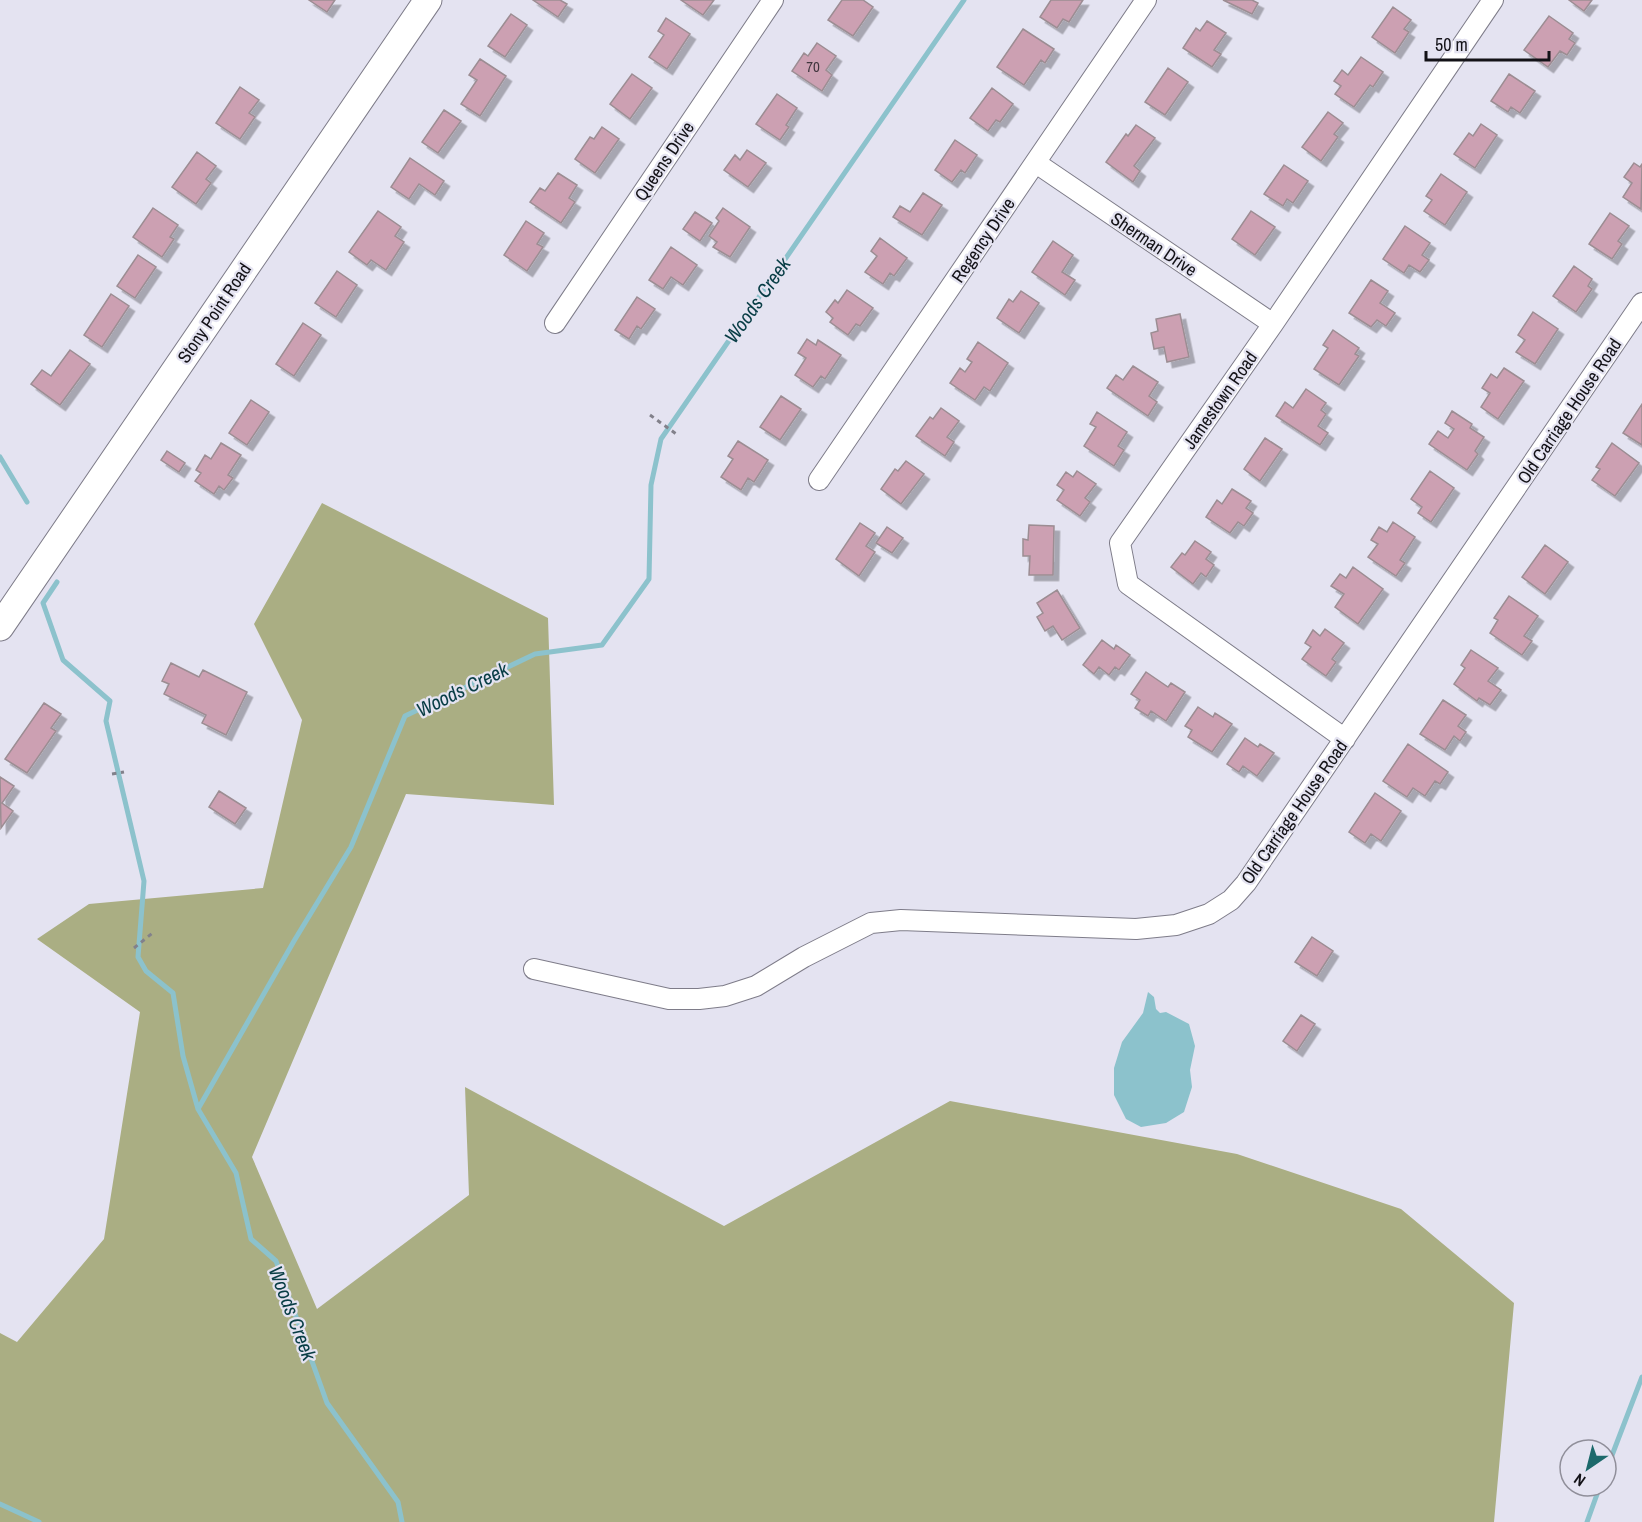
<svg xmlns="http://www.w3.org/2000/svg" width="1642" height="1522" viewBox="0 0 1642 1522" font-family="'Archivo Narrow',sans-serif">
<defs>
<filter id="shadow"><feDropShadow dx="5.5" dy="5.5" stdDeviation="0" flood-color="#0004"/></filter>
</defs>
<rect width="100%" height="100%" fill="#e4e3f1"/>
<path fill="#aaae83" d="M 322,503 L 548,618 L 554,805 L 406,794 L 252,1157 L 317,1309 L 469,1195 L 465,1087 L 724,1226 L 950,1101 L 1237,1154 L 1401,1209 L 1514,1303 L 1494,1522 L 0,1522 L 0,1333 L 17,1342 L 104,1239 L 140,1012 L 37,939 L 89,904 L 263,888 L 302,720 L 254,624 Z"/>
<path fill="#8cc2cc" d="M 1148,992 L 1154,997 L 1156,1009 L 1160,1013 L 1166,1012 L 1189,1024 L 1195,1046 L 1190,1070 L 1192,1087 L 1184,1112 L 1166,1123 L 1141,1127 L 1126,1119 L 1114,1095 L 1114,1068 L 1122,1042 L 1143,1013 Z"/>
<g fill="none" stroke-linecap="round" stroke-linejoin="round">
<path stroke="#8cc2cc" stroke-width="5" d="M 0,457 L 27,502
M 57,582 L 43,603 L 63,660 L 110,701 L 106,721 L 144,881 L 138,957 L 146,971 L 173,993 L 183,1056 L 198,1109 L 236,1173 L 251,1239 L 276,1261 L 327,1403 L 398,1502 L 402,1522
M 198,1109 L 294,941 L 351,847 L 405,716 L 535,654 L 602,645 L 649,579 L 651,485 L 661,439 L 964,0
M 1606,1471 L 1642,1377
M 0,1504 L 39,1522
M 1587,1522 L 1600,1486"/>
</g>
<path fill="#cca0b2" stroke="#9c8d93" stroke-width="1.5" filter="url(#shadow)" d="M 309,0 L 335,0 L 327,12 Z
M 533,0 L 560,0 L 567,4 L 558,17 Z
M 681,0 L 714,0 L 703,15 Z
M 842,0 L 863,0 L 873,7 L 853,36 L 828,20 Z
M 1051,0 L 1083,0 L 1069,22 L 1063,19 L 1057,28 L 1040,17 Z
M 1223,0 L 1252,0 L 1258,3 L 1252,14 Z
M 1569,0 L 1592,0 L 1584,11 Z
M 1393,7 L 1411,20 L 1404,29 L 1409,32 L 1395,53 L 1372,37 Z
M 511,14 L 527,25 L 505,57 L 488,46 Z
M 1549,16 L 1573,33 L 1569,39 L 1575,43 L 1567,55 L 1560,51 L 1548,67 L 1524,50 Z
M 666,18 L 690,34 L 667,69 L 649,57 L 664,35 L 658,31 Z
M 1207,21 L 1226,33 L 1214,50 L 1221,54 L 1212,67 L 1183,48 L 1196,28 L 1200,31 Z
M 1023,29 L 1054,49 L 1045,63 L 1041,60 L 1024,85 L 997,67 Z
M 817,43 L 836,56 L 826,70 L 832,75 L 822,91 L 792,71 L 804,53 L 808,56 Z
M 1361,57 L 1383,72 L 1373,87 L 1370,85 L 1354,107 L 1335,94 L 1341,86 L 1334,81 L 1342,70 L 1348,75 Z
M 480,59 L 506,76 L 480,116 L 461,104 L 477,80 L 469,75 Z
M 1168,68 L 1188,82 L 1165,115 L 1145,102 Z
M 632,74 L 652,88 L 630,119 L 610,104 Z
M 1509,74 L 1535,91 L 1520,113 L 1511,107 L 1508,112 L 1491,101 Z
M 240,87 L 259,100 L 249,113 L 255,117 L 240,139 L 216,123 Z
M 992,88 L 1013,104 L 1000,122 L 996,120 L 988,131 L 970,118 Z
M 777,94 L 797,108 L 786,125 L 789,127 L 780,140 L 756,124 Z
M 444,110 L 461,121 L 438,153 L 422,142 Z
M 1328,112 L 1343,123 L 1334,134 L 1338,137 L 1321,161 L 1302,147 Z
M 1481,124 L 1497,135 L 1475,168 L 1454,154 L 1469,133 L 1473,136 Z
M 1136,125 L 1155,138 L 1134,166 L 1140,171 L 1133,182 L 1106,162 L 1126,134 L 1128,136 Z
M 602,127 L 619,139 L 595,173 L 575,159 L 590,137 L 594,139 Z
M 955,140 L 977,155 L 965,173 L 961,170 L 952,182 L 935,170 Z
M 747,150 L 766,163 L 748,187 L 724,170 L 735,155 L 740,160 Z
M 197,152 L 216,166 L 206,179 L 211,183 L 196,204 L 172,187 Z
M 410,158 L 444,181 L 435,195 L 419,184 L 409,199 L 391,187 Z
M 1634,163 L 1640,167 L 1642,164 L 1641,209 L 1623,197 L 1632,183 L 1624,177 Z
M 1284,165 L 1308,181 L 1293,203 L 1287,199 L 1283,206 L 1264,194 Z
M 558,173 L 577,185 L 569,198 L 575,202 L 561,223 L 530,202 L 540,188 L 545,191 Z
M 1441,174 L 1467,192 L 1445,225 L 1424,211 L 1432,200 L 1426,196 Z
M 923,193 L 942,205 L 922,235 L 893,217 L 900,206 L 910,212 Z
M 153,208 L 178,225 L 170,237 L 174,239 L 162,257 L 133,237 Z
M 723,208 L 750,227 L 730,257 L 713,247 L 717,242 L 709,236 L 719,221 L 716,218 Z
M 378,211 L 401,227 L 395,236 L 404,242 L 386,270 L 371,260 L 367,265 L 349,252 Z
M 1251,211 L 1275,227 L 1255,255 L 1232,239 Z
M 695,212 L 712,223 L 700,241 L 683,229 Z
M 1610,213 L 1629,226 L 1618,241 L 1622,244 L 1612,259 L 1589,244 Z
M 526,221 L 544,233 L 537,244 L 543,247 L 527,271 L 504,255 Z
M 1405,226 L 1430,243 L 1422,255 L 1429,260 L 1420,272 L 1409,265 L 1404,273 L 1383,259 Z
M 880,238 L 907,258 L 894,276 L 890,273 L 883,284 L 865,272 L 877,256 L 871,251 Z
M 1053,241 L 1073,255 L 1062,272 L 1075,280 L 1065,295 L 1032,272 Z
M 671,247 L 697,265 L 683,285 L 671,277 L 663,289 L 649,280 Z
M 138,255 L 156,267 L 135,298 L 117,286 Z
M 1574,266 L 1592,279 L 1588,286 L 1592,289 L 1576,312 L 1553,296 Z
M 337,271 L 357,285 L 336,317 L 315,303 Z
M 1371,280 L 1388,291 L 1380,303 L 1395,313 L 1386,326 L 1377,320 L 1371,327 L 1349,313 Z
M 847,290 L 873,308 L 860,326 L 856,324 L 848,335 L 830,322 L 833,318 L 826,312 L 835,300 L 838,303 Z
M 1021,291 L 1039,303 L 1019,333 L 997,318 L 1009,299 L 1013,302 Z
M 111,294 L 129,306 L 102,347 L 84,335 Z
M 637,297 L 655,309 L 641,329 L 637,326 L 629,339 L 615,330 Z
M 1533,312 L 1558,329 L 1535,364 L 1516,352 L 1525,340 L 1518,335 Z
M 1180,314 L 1189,357 L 1167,362 L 1164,347 L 1154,349 L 1151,333 L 1158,331 L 1156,319 Z
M 303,323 L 321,335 L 294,376 L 276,364 Z
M 1333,330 L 1359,348 L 1355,354 L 1359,356 L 1339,385 L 1314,369 L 1328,348 L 1323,345 Z
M 807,339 L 816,345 L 818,340 L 841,355 L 825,379 L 821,376 L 813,387 L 795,375 L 806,358 L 798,353 Z
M 978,342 L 1008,363 L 990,391 L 984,387 L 975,400 L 950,383 L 960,368 L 965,372 L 972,362 L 967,359 Z
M 70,350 L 90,364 L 60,405 L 31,384 L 42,370 L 51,376 Z
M 1133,366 L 1158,382 L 1149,396 L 1157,402 L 1148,416 L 1107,388 L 1116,375 L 1123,380 Z
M 1504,368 L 1524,381 L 1498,419 L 1481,407 L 1490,393 L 1482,388 L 1491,374 L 1497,378 Z
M 1306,389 L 1326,403 L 1321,410 L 1326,414 L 1318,426 L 1328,433 L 1320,445 L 1276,416 L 1285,402 L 1293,408 Z
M 781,396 L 801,409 L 780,440 L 760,427 Z
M 251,400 L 269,412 L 247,445 L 229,433 Z
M 1642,404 L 1642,445 L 1623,433 Z
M 941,408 L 959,421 L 947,437 L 954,442 L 945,456 L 916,436 L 930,417 L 933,419 Z
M 1452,411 L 1472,424 L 1470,428 L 1484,437 L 1475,451 L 1478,454 L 1467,470 L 1429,444 L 1438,431 L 1448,438 L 1454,429 L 1445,423 Z
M 1097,412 L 1127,432 L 1118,446 L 1124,450 L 1114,466 L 1084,446 L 1096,427 L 1090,424 Z
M 1265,438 L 1282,449 L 1260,481 L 1244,469 Z
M 738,441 L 768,460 L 754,482 L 748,478 L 741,490 L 721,477 L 733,459 L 728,456 Z
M 221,443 L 241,455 L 228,475 L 233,478 L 224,490 L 219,486 L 214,494 L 195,481 L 201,473 L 196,470 L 205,455 L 211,459 Z
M 1612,443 L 1639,463 L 1615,496 L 1592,480 L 1600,469 L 1596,467 Z
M 167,451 L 185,463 L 179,472 L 161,460 Z
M 906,461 L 924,474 L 901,504 L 881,489 L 895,469 L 898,471 Z
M 1077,471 L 1096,484 L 1085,498 L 1090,502 L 1080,516 L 1057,500 L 1064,490 L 1057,485 L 1066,472 L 1073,477 Z
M 1430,471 L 1454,488 L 1431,522 L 1418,513 L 1422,507 L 1411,499 Z
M 1232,489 L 1251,501 L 1246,508 L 1253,513 L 1244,526 L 1238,522 L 1230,533 L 1206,517 L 1217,500 L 1222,504 Z
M 1393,522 L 1415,537 L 1400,560 L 1405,563 L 1396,576 L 1368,557 L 1378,544 L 1371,540 L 1379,527 L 1387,532 Z
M 860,523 L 875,533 L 866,546 L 875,552 L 859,576 L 836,559 Z
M 1029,525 L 1054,526 L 1053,575 L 1029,575 L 1030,556 L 1023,556 L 1023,539 L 1028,540 Z
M 887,527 L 903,538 L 892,553 L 876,543 Z
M 1195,541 L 1211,552 L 1206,559 L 1214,565 L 1206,577 L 1201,573 L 1193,584 L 1171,567 L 1182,553 L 1185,555 Z
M 1545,545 L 1568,562 L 1545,594 L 1522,577 Z
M 1353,567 L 1383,589 L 1358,624 L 1335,607 L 1344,594 L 1331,586 L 1340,574 L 1346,578 Z
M 1057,590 L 1080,628 L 1062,640 L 1053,626 L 1045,631 L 1037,617 L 1043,613 L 1037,603 Z
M 1509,596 L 1538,616 L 1524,636 L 1532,641 L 1522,655 L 1490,633 L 1498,620 L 1494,618 Z
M 1325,629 L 1344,643 L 1332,659 L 1336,662 L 1326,676 L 1302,659 L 1311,647 L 1305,643 L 1313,630 L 1320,636 Z
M 1102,640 L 1114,649 L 1116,645 L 1130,655 L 1119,670 L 1115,667 L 1109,675 L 1099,667 L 1094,674 L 1083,665 Z
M 1471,650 L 1498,668 L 1488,681 L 1501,690 L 1490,705 L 1479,698 L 1477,701 L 1454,684 L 1465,668 L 1461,665 Z
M 171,663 L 199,677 L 203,670 L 247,692 L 226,735 L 202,723 L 206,715 L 164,694 L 169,684 L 162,681 Z
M 1146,672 L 1168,687 L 1171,683 L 1185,692 L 1166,721 L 1151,711 L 1148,716 L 1135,708 L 1140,700 L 1131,694 Z
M 1443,700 L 1466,715 L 1458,726 L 1466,732 L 1460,741 L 1454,736 L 1445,750 L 1420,734 Z
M 44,703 L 61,714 L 51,728 L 56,731 L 27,773 L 5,759 Z
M 1198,707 L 1213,717 L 1215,713 L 1232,724 L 1212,752 L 1188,737 L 1192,730 L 1185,726 Z
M 1245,738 L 1258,747 L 1260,744 L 1274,753 L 1257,776 L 1243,766 L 1239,772 L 1227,764 Z
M 1408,744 L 1448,772 L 1440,784 L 1435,781 L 1425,796 L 1413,788 L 1407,797 L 1383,781 Z
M 0,777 L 14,786 L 2,803 L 13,811 L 1,828 Z
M 219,791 L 246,808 L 235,824 L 209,807 Z
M 1375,793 L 1401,811 L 1381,841 L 1371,834 L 1365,843 L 1349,832 Z
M 1312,937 L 1333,951 L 1317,976 L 1295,962 Z
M 1301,1015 L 1315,1024 L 1297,1051 L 1283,1041 Z"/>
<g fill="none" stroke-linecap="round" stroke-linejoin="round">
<g stroke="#7e7c89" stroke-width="22">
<path id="street" d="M 1036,163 L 1273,324
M 555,323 L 773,0
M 819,480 L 1146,0
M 1345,739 L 1128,584 L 1120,543 L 1273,324 L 1493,0
M 534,969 L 669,999 L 699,999 L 725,996 L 756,986 L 804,957 L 871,923 L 901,920 L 1136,929 L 1176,925 L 1209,914 L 1231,900 L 1246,883 L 1642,303"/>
</g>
<g stroke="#7e7c89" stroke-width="29">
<path id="secondary" d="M 0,627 L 428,0"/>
</g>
<path stroke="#82818b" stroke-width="3" stroke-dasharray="4.5 4.5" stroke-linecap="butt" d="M 650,415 L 679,436
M 112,774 L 124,772
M 134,948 L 155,931"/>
<use href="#street" stroke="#fff" stroke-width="20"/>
<use href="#secondary" stroke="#fff" stroke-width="27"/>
</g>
<g text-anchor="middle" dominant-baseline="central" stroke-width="4.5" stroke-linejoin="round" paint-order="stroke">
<g font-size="15" fill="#41363e">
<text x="813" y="66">70</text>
</g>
<g font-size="18" fill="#131217" stroke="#e4e3f1">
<text transform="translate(664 161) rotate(-56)">Queens Drive</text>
<text transform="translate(983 240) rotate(-56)">Regency Drive</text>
<text transform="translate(1154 244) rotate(34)">Sherman Drive</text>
<text transform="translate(214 313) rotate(-56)">Stony Point Road</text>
<text transform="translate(1220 400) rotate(-55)">Jamestown Road</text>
<text transform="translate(1569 411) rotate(-56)">Old Carriage House Road</text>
<text transform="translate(1294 812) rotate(-55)">Old Carriage House Road</text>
</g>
<g font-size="20" font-style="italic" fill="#083d45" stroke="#e4e3f1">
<text transform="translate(757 300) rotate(-55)">Woods Creek</text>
<text transform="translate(462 689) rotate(-26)">Woods Creek</text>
<text transform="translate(293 1313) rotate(69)">Woods Creek</text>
</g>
</g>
<g transform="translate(1588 1468) rotate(215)"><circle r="28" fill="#e4e3f1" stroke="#908f9a" stroke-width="1.5"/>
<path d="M0-4.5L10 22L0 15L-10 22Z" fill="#1c696b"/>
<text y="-9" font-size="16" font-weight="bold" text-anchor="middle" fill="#131217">N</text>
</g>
<path d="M1426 51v9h123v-9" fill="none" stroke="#131217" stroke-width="3"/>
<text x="1435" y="51" font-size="18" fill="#131217" stroke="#e4e3f1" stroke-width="4.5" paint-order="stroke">50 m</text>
</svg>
